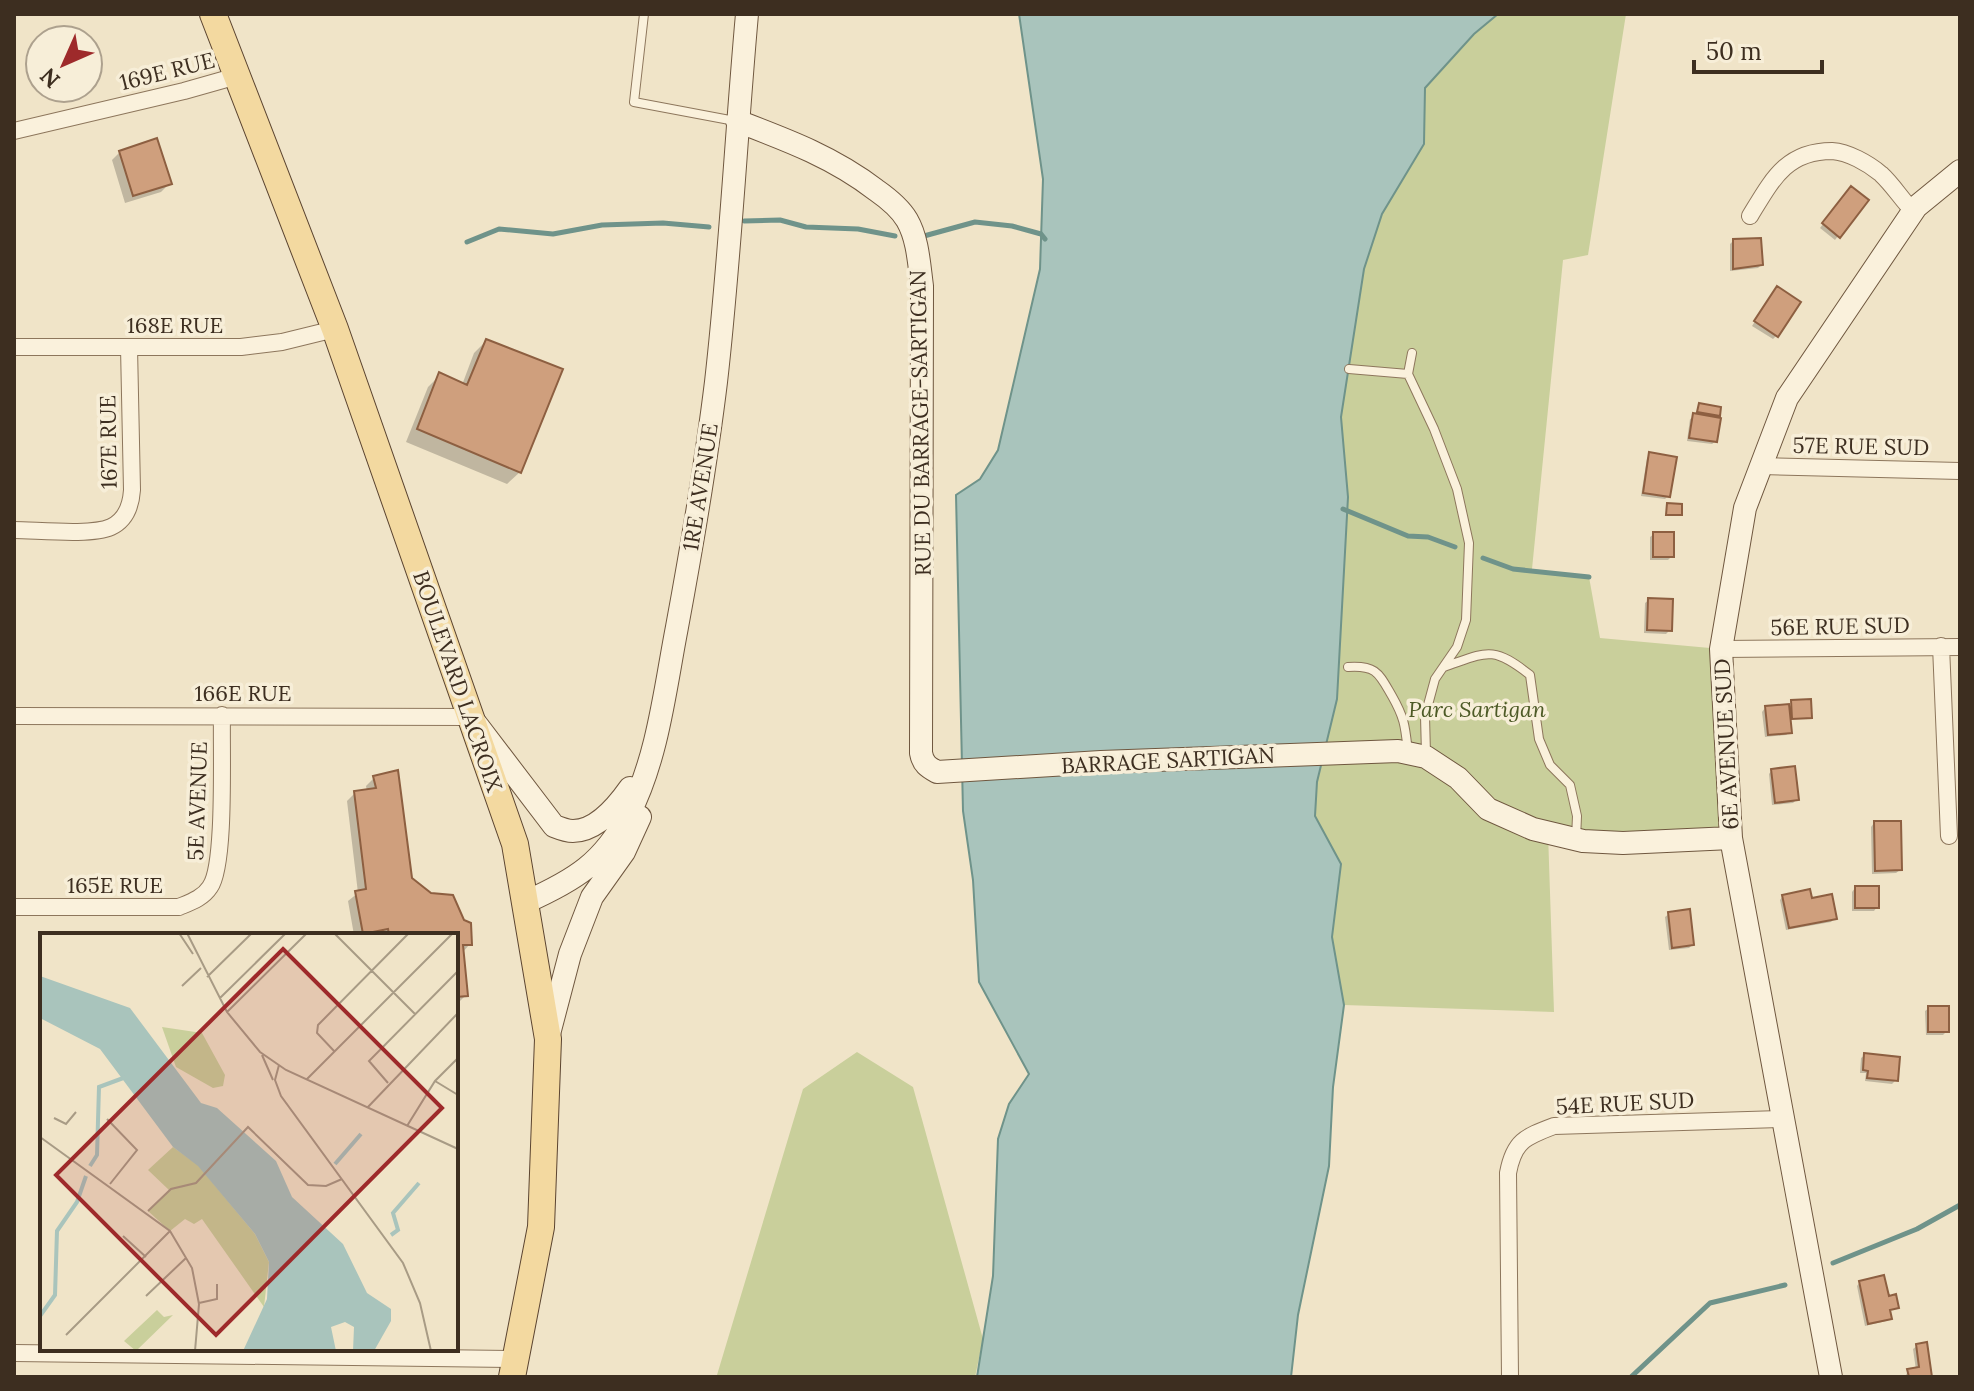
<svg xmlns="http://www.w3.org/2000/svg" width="1974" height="1391" viewBox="0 0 1974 1391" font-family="Lora,serif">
<rect width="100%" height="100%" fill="#f0e4c8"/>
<path fill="#c9cf9b" d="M 1498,14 L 1626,14 L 1588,255 L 1563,260 L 1532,569 L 1589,577 L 1600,638 L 1721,649 L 1731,838 L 1548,833 L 1554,1012 L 1344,1005 L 1332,937 L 1341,864 L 1315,816 L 1317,782 L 1337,699 L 1347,511 L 1341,417 L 1364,269 L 1382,214 L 1424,144 L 1425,88 L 1474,34 Z
M 857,1052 L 913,1087 L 983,1339 L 975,1377 L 719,1377 L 717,1375 L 803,1089 Z"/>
<path fill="#a9c4bc" stroke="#6f938a" stroke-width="2" d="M 1019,14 L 1498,14 L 1474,34 L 1425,88 L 1424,144 L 1382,214 L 1364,269 L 1341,417 L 1348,497 L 1337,699 L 1317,782 L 1315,816 L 1341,864 L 1332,937 L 1344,1005 L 1333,1087 L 1329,1166 L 1298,1315 L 1291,1377 L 977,1377 L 993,1276 L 998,1139 L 1009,1104 L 1029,1074 L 979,982 L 973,880 L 963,811 L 956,495 L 980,479 L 998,450 L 1040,269 L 1043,179 Z"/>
<path fill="#0003" d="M 120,152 L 169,184 L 161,192 L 125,203 L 112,160 Z
M 1848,192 L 1838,236 L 1835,240 L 1820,228 Z
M 1733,241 L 1761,265 L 1758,268 L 1730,271 L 1730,244 Z
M 1774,292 L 1776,336 L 1773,339 L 1752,326 Z
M 486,341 L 520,472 L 507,484 L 406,442 L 428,387 L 440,375 L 462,385 L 474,353 Z
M 1698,406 L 1718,415 L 1714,419 L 1716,441 L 1712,444 L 1687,441 L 1690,419 L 1697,416 Z
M 1650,454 L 1668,496 L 1665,499 L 1641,496 L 1647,458 Z
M 1654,534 L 1672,556 L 1668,560 L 1650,560 L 1650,537 Z
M 1649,600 L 1670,630 L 1666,634 L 1644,633 L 1645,603 Z
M 1792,702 L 1809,718 L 1788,719 L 1790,732 L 1786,735 L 1765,737 L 1762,712 L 1765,708 L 1791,706 Z
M 1772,770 L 1796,800 L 1793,803 L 1772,805 L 1769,774 Z
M 374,778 L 410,879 L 430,895 L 470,944 L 462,953 L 466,995 L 458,1003 L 456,935 L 354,935 L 348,901 L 358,893 L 347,801 L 355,793 L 367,791 L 366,786 Z
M 1874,823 L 1900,870 L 1896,873 L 1872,874 L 1871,827 Z
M 1855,888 L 1877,907 L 1874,911 L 1852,911 L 1852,892 Z
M 1783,896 L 1810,901 L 1835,918 L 1831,922 L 1786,930 L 1780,900 Z
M 1669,914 L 1692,945 L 1689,948 L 1669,950 L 1665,917 Z
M 1929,1008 L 1947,1031 L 1943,1035 L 1926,1035 L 1925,1011 Z
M 1865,1055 L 1896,1080 L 1892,1084 L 1865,1081 L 1866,1073 L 1860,1073 L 1861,1058 Z
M 1860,1282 L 1887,1298 L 1896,1307 L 1888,1312 L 1890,1318 L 1886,1321 L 1865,1326 L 1857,1286 Z
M 1917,1346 L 1930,1377 L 1905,1377 L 1908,1371 L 1916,1370 L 1913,1349 Z"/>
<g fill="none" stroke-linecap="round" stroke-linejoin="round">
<path stroke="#6f938a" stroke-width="5" d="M 744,221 L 780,220 L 806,227 L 858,229 L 895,236
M 924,236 L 975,222 L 1012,226 L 1041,234 L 1045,239
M 467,242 L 499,229 L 553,234 L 602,225 L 663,223 L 709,227
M 1343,509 L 1408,536 L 1428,537 L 1455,547
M 1483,558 L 1513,569 L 1589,577
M 1833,1263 L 1917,1229 L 1960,1205
M 1631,1377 L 1710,1303 L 1785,1285"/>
</g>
<path fill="#cf9f7d" stroke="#8d5f41" stroke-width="2" d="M 157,138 L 172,184 L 133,196 L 119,151 Z
M 1851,186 L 1869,200 L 1840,238 L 1822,223 Z
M 1761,238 L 1763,265 L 1733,269 L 1733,239 Z
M 1777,286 L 1801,302 L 1778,337 L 1754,321 Z
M 486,339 L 563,369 L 521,473 L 417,429 L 439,372 L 467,385 Z
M 1699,403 L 1721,407 L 1720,416 L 1697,412 Z
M 1693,413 L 1721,418 L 1717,442 L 1689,438 Z
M 1649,452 L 1677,457 L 1670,497 L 1643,493 Z
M 1667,503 L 1682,504 L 1682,515 L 1666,515 Z
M 1653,532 L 1674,532 L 1674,557 L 1653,557 Z
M 1648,598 L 1673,599 L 1672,631 L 1647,630 Z
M 1811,699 L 1812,718 L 1792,719 L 1791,700 Z
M 1789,704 L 1792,733 L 1768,735 L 1765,706 Z
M 1795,766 L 1799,800 L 1775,803 L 1771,769 Z
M 398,770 L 412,878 L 431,893 L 453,895 L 464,920 L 471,923 L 472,945 L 463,945 L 468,996 L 456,997 L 456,935 L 389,935 L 388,929 L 363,934 L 355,891 L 366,889 L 354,791 L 376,788 L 373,776 Z
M 1874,821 L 1901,821 L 1902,870 L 1875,871 Z
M 1855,886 L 1879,886 L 1879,908 L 1855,908 Z
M 1810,889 L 1812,898 L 1832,894 L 1837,919 L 1789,928 L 1782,895 Z
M 1690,909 L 1694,945 L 1672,948 L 1668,912 Z
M 1928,1006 L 1949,1006 L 1949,1032 L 1928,1032 Z
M 1864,1053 L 1900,1057 L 1898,1081 L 1867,1078 L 1868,1071 L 1863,1070 Z
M 1884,1275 L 1889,1296 L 1896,1294 L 1899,1308 L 1890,1310 L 1892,1319 L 1868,1324 L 1859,1281 Z
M 1927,1342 L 1932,1377 L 1909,1377 L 1907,1369 L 1919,1367 L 1916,1344 Z"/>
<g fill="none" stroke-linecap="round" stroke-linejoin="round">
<g stroke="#8d765c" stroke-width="10">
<path id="lane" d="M 644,14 L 634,102 L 735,121
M 1412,353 L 1408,374 L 1434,429 L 1457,489 L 1469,543 L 1466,620 L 1457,647 L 1435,679 L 1425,716 L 1426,754
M 1349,369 L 1408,374
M 1348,667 C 1377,665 1379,674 1392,696 C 1405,719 1405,726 1408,752
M 1444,667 C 1487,652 1492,645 1530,675 L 1539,739 L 1550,765 L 1570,785 L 1577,816 L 1576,839"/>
</g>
<g stroke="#8d765c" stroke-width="18">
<path id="street" d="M 14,131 L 184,91 L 237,76
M 1750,216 C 1772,180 1786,151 1832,151 C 1848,152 1868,163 1881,174 C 1893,185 1902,200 1913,211
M 14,347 L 241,347 L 282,342 L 335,329
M 1761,466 L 1960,471
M 14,530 C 37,530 91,536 111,527 C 126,520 131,505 132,490 L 129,347
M 1941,646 L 1949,836
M 1721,649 L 1960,647
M 14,716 L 471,717
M 14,907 L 179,907 C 191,902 203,898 210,887 C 226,865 221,748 222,715
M 14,1353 L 516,1359
M 1510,1377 L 1508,1173 C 1514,1141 1525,1137 1554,1126 L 1781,1119"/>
</g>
<g stroke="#6f573f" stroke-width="24">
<path id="secondary" d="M 737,121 C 787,140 833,157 876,190 C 886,197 900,208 907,220 C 918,239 919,264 922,286 L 921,753 C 923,764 928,767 937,772 L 1101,762 L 1398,751 L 1426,757 L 1458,778 L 1488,809 L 1533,829 L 1583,841 L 1623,843 L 1731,838
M 477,725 L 554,826 C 559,828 567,831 573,831 C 597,831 618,805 630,788
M 526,902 C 575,880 603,863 629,814 C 658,757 665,689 677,627 C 692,546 706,464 716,382 C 730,260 736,136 747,14
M 549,1034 L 570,954 L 592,897 L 624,852 L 640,817
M 1831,1377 L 1731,838 L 1721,649 L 1745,508 L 1787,398 L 1916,207 L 1960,171"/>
</g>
<g stroke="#5b4430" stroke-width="28">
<path id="primary" d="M 213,14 L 335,329 L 515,844 L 548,1039 L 541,1227 L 512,1377"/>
</g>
<use href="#lane" stroke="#faf1dc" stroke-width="8"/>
<use href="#street" stroke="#faf1dc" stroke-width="16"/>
<use href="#secondary" stroke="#faf1dc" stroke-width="22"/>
<use href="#primary" stroke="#f3d9a0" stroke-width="26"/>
</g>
<g text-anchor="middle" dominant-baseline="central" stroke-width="7" stroke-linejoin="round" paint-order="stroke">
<g font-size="22" fill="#3d2e20" stroke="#f7eed8">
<text transform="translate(167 71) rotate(-14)">169E RUE</text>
<text x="175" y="325">168E RUE</text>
<text transform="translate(920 423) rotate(-91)">RUE DU BARRAGE-SARTIGAN</text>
<text transform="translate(108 442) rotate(-91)">167E RUE</text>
<text transform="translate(1861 446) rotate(1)">57E RUE SUD</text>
<text transform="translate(700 487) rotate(-81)">1RE AVENUE</text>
<text transform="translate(1840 626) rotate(-1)">56E RUE SUD</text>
<text transform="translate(458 681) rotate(71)">BOULEVARD LACROIX</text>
<text x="243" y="693">166E RUE</text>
<text transform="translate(1726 744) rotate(-93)">6E AVENUE SUD</text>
<text transform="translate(1168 760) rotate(-3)">BARRAGE SARTIGAN</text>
<text transform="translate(197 801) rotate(-88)">5E AVENUE</text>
<text x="115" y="885">165E RUE</text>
<text transform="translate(1625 1103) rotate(-3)">54E RUE SUD</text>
</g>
<g font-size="22" font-style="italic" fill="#4d5a26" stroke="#f7eed8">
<text x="1477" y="709">Parc Sartigan</text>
</g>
</g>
<g transform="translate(40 933)">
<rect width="418" height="418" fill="#f0e4c8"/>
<path d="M 122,94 L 162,100 L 185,142 L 183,153 L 173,155 L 136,134 ZM 133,214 L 158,232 L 215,301 L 229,329 L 224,374 L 162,286 L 154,291 L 145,286 L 130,298 L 108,278 L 129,257 L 108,237 ZM 117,377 L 124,384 L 133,382 L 96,418 L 84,408 Z" fill="#c9cf9b"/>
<path d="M 0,43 L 90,75 L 161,170 L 177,175 L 236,228 L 252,264 L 303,311 L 327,360 L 351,376 L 351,388 L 334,418 L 313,418 L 314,394 L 305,389 L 291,394 L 296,418 L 203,418 L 227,366 L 229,329 L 215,301 L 158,233 L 133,214 L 60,116 L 0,85 Z" fill="#a9c4bc"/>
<path fill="none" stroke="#a9c4bc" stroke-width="4" d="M 295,231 L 321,201M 50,233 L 57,222 L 59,154 L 86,144M 351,302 L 358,297 L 353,280 L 379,250M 0,383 L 15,362 L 17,298 L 37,269 L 46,243"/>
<path fill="none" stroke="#a89b85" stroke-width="2" d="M 139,0 L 153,21M 147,0 L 187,79 L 220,119 L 246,137 L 418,216M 294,0 L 375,81M 167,44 L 212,0M 142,53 L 161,35M 180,65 L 246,0M 187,79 L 267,0M 295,119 L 277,100 L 278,92 L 369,0M 222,122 L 233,147M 239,132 L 235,147 L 241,163 L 363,330 L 380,370 L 391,418M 267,146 L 413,0M 395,148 L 418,162M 348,150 L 329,128 L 418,38M 327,175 L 418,80M 14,185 L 26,191 L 36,179M 67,186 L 97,217 L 70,251M 367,193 L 395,148 L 418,125M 0,204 L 130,298 L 152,335 L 159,371 L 155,418M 108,278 L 131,256 L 156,250 L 208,194 L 268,252 L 286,253 L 302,246M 83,303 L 106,324M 106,363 L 146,325M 159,370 L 177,366 L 177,351M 26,402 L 130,298"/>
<path fill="#9e2a2b" fill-opacity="0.15" stroke="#9e2a2b" stroke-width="4" d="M 243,16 L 402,175 L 176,402 L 16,242 Z"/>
<rect width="418" height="418" fill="none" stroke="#3d2e20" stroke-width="4"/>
</g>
<rect width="1974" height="1391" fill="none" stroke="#3d2e20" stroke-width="32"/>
<g transform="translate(64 64) rotate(225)"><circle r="38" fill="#f7eed8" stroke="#ada18e" stroke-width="2"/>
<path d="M0-6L14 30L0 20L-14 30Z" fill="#9e2a2b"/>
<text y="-12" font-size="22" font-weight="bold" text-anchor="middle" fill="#3d2e20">N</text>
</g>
<path d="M1694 60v12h128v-12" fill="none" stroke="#3d2e20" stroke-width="4"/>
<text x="1706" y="60" font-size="24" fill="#3d2e20" stroke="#f7eed8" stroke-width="6" paint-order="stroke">50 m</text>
</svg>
